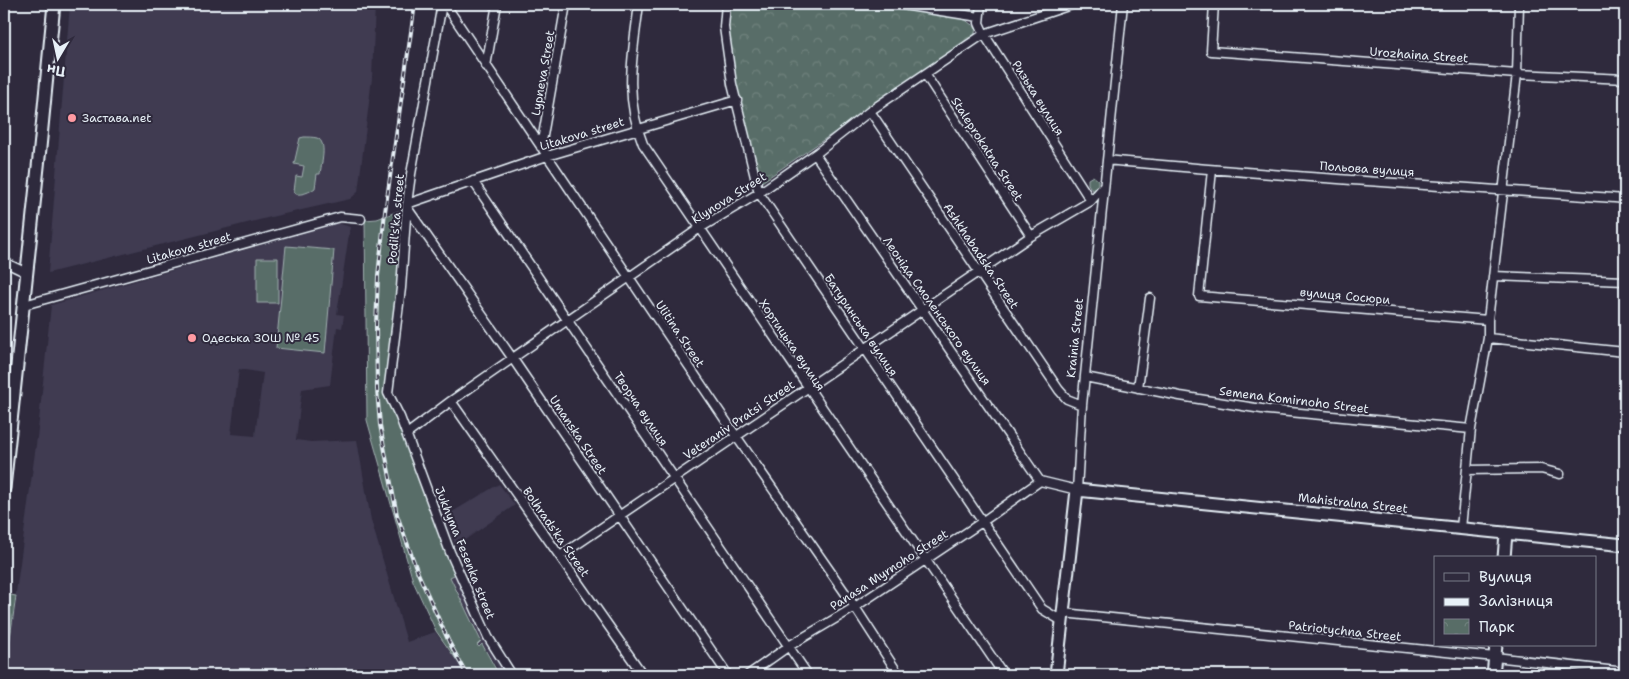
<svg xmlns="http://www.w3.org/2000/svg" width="1629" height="679" viewBox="0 0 1629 679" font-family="'Shantell Sans',sans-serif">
<defs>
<pattern id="park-crowns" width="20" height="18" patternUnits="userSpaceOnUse" patternTransform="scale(1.25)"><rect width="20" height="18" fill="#586d67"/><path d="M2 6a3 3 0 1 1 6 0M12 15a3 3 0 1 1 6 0" fill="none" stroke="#70827e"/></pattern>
</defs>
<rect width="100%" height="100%" fill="#2f2a3d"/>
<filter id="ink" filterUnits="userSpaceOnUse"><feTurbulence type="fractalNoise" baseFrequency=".02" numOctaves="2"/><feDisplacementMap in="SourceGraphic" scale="10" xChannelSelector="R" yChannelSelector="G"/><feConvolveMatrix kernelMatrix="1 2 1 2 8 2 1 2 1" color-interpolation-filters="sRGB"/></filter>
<g filter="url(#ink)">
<path fill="#3f3b51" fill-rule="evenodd" d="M 70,4 L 375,4 L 372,78 L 358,192 L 350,199 L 271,217 L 48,273 Z
M 338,223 L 350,227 L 337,314 L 344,315 L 342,328 L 337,327 L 330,385 L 302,389 L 296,440 L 311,442 L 357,440 L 371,520 L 407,642 L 435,632 L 467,675 L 336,675 L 337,668 L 325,670 L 305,666 L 304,675 L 9,675 L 5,674 L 38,430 L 51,305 ZM 239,369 L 263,373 L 255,436 L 231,434 Z
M 499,484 L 515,505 L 456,546 L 444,517 Z
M 458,573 L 509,675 L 502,675 L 482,644 L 478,647 L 477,645 L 450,577 Z"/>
<path fill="#586d67" stroke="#a0afb0" d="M 304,137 C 308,137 313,137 317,138 C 328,142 321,165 320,174 L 317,174 L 315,188 C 310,192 302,195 296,194 L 294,191 L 296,176 L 302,177 L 304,166 L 294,164 L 300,138 Z
M 1093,176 L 1098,180 L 1098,189 L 1095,191 L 1092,190 L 1088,184 L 1088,179 Z
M 399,211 L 405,215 L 387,394 L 396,409 L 458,573 L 450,577 L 481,641 L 477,645 L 479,647 L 482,644 L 499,675 L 467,675 L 436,631 L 413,581 L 367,420 L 365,220 L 377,219 Z
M 286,246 L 334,250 L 325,353 L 276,348 Z
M 257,258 L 278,258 L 278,303 L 257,303 Z
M 5,594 L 16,596 L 5,673 L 9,675 L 4,675 Z"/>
<path fill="url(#park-crowns)" stroke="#a0afb0" d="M 728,4 L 862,4 L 963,18 L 976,28 L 974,37 L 756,186 L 734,83 L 726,27 Z"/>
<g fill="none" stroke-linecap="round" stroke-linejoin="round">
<g stroke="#e8f1f8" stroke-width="11">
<path id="street" d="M 442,4 L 411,174 L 407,204 L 401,288 L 388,393 L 400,417 L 450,552 L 488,637 L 512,675
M 445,4 L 736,436 L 855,607 L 899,675
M 639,4 C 633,54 623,94 643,144 L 1004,675
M 726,4 L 724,27 L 732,84 L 759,193 L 1042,609 L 1062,621
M 896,4 L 979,17
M 981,4 L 979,23 L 984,34 L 1091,201
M 1214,4 L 1211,51 L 1517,74 L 1625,79
M 4,7 L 5,4
M 486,66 L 497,4
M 925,74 L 1031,236
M 870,111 L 1059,390 L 1067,399 L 1082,405
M 541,147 L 566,4
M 815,154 L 1040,481
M 1107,160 C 1279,177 1453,186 1625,199
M 1212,170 L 1199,296 L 1488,320
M 473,181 L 808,675
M 407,204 L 547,156 L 737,100
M 408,209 L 513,359 L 728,675
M 4,262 L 27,273
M 1493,276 L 1625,281
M 24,305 L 340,217 L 361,219
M 1488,338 L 1625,352
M 1085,377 L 1180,396 L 1268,410 L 1471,429
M 1138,388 L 1150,298
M 4,392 L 14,390
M 451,401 L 643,675
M 407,434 L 451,401 L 700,228 L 759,193 L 818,152 L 870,111 L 984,34 L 1074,4
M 1467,470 L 1541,469 L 1560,474
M 1040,481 L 1077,490 L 1082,405 L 1123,4
M 1461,528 L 1471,429 L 1488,338 L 1488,320 L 1517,74 L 1519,4
M 560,556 L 1031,236 L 1091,201 L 1104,186
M 1063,613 L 1495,657 L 1625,672
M 748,675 L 789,646 L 855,607 L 982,522 L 1040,481"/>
</g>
<g stroke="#e8f1f8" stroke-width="15">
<path id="secondary" d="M 4,488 L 40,148 L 54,4
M 1504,558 L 1506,533
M 1056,675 L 1077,490 L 1625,545
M 1493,675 L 1496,645"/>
</g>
<use href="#street" stroke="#2f2a3d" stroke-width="8"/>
<use href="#secondary" stroke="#2f2a3d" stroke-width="11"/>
<g stroke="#e8f1f8" stroke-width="4">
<path id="rail" d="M 415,4 L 385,212 L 378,276 L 376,326 L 377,389 L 380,425 L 397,515 L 418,573 L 449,642 L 467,675"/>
</g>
<use href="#rail" stroke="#2f2a3d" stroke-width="2" stroke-dasharray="5.5" stroke-linecap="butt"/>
</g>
</g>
<g fill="#ff9aa2" stroke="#2f2a3d" stroke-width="2">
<circle cx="72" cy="118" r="5"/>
<circle cx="192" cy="338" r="5"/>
</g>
<g text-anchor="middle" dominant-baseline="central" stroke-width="4" stroke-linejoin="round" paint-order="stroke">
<g font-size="12" fill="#e8f1f8" stroke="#2f2a3d">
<text transform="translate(1419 55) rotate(4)">Urozhaina Street</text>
<text transform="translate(543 73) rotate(-80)">Lypneva Street</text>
<text transform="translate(1038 98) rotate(58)">Ризька вулиця</text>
<text transform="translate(582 134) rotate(-17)">Litakova street</text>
<text transform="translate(987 149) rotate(57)">Staleprokatna Street</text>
<text transform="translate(1367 169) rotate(4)">Польова вулиця</text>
<text transform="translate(729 198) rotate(-32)">Klynova Street</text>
<text transform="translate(396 219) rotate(-85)">Podil's'ka street</text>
<text transform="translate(189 248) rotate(-16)">Litakova street</text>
<text transform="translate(981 256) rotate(56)">Ashkhabadska Street</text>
<text transform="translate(1345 296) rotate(5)">вулиця Сосюри</text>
<text transform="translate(937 311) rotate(55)">Леоніда Смоленського вулиця</text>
<text transform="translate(861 325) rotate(56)">Батуринська вулиця</text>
<text transform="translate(680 334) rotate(56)">Ulitina Street</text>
<text transform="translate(1075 338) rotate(-84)">Krainia Street</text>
<text transform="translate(792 345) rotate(56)">Хортицька вулиця</text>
<text transform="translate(1294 400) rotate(7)">Semena Komirnoho Street</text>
<text transform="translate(641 409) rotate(56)">Творча вулиця</text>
<text transform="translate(739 420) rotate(-34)">Veteraniv Pratsi Street</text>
<text transform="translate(578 435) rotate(56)">Umanska Street</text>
<text transform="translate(1353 503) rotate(6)">Mahistralna Street</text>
<text transform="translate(556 532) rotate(55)">Bolhrads'ka Street</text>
<text transform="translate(465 553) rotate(68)">Jukhyma Fesenka street</text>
<text transform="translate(889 570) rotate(-33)">Panasa Myrnoho Street</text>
<text transform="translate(1345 631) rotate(6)">Patriotychna Street</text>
</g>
<g font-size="12" fill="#e8f1f8" stroke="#2f2a3d" text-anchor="start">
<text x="82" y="118">Застава.net</text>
<text x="202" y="338">Одеська ЗОШ № 45</text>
</g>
</g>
<rect width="1629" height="679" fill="none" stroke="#2f2a3d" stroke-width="20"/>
<rect x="10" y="10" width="1609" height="659" fill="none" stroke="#e8f1f8" stroke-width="2" filter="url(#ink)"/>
<rect x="1434" y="556" width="162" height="90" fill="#2f2a3d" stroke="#797a88"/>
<rect x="1444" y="573" width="25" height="8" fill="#2f2a3d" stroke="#797a88"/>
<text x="1479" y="582" font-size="15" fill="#e8f1f8">Вулиця</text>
<rect x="1444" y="598" width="25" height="8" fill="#e8f1f8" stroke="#797a88"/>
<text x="1479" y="606" font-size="15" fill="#e8f1f8">Залізниця</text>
<rect x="1444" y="619" width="25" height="15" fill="url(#park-crowns)" stroke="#797a88"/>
<text x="1479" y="632" font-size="15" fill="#e8f1f8">Парк</text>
<g transform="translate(58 58) rotate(189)" stroke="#2f2a3d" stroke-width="4" paint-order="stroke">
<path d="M0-4L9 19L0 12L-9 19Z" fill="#e8f1f8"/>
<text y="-8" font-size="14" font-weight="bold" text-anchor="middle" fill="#e8f1f8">Пн</text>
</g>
</svg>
